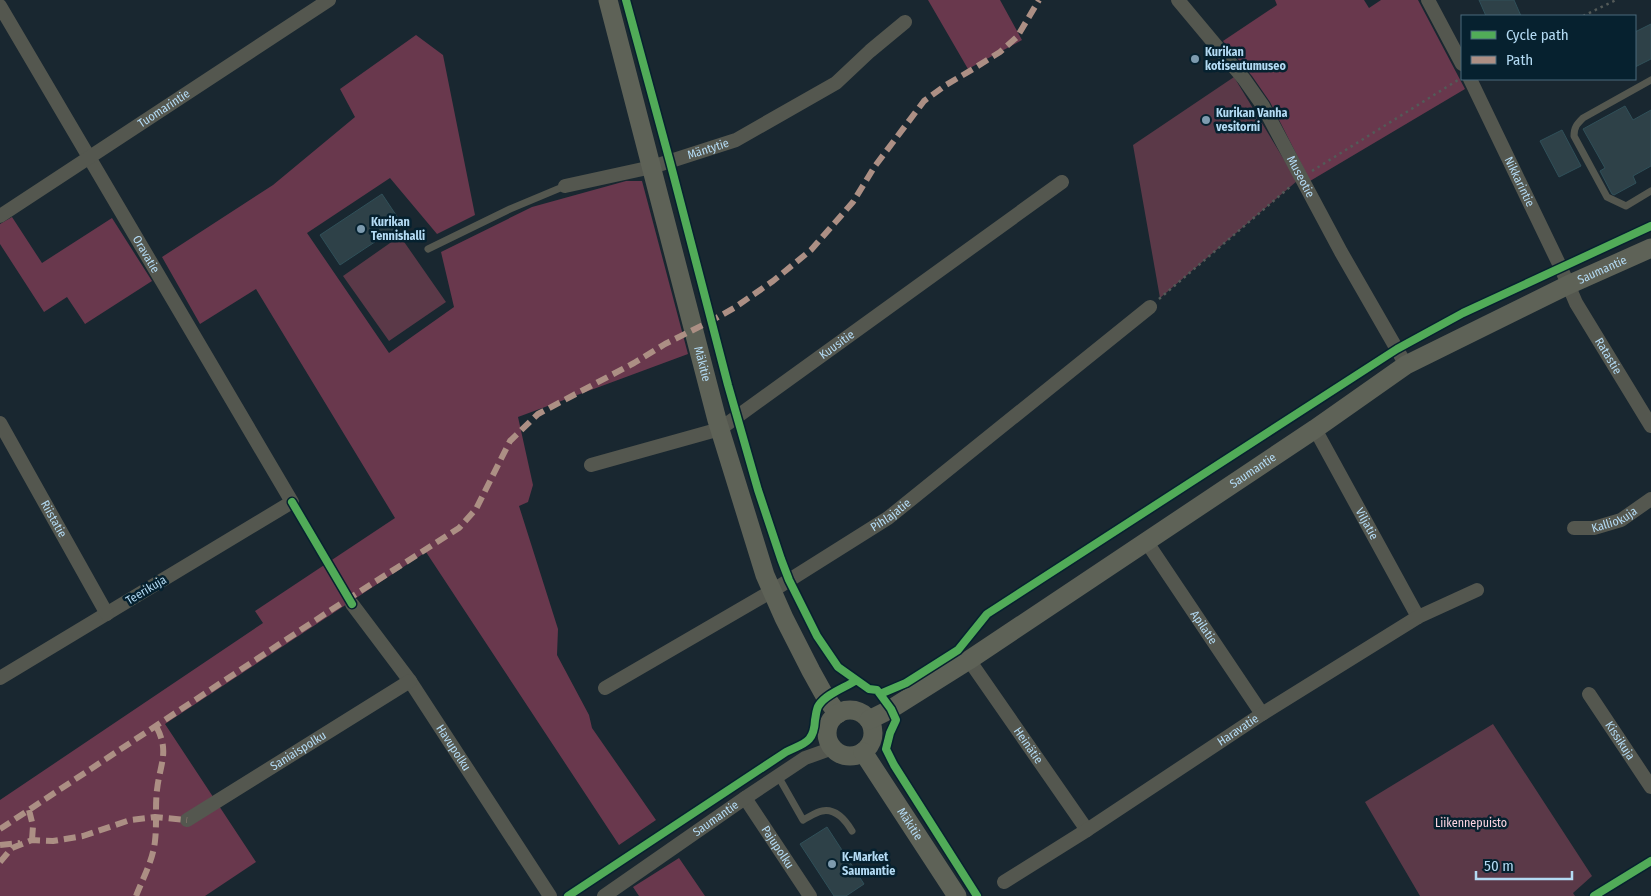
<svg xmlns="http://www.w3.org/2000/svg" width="1651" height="896" viewBox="0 0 1651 896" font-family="'Fira Sans Condensed',sans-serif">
<rect width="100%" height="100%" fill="#192730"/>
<path fill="#5b3948" d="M 1234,77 L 1297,181 L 1160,298 L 1133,145 Z
M 400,236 L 446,302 L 389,341 L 343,276 Z
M 1493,724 L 1592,876 L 1573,893 L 1575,896 L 1420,896 L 1365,802 Z"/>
<path fill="#69384d" d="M 928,0 L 1000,0 L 1022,40 L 968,69 Z
M 1275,0 L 1364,0 L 1369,8 L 1381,0 L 1418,0 L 1465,89 L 1310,181 L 1270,102 L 1252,76 L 1223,41 L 1277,5 Z
M 416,35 L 443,55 L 475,215 L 437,234 L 390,178 L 307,233 L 389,353 L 454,307 L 441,252 L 532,207 L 626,181 L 642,181 L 688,354 L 518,417 L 533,485 L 528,502 L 519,506 L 558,629 L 557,655 L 589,715 L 592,728 L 656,820 L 619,845 L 426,552 L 165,724 L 256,862 L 205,896 L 0,896 L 0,800 L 263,623 L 255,611 L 395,518 L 256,289 L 200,324 L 162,257 L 273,185 L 355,117 L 340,89 Z
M 12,217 L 42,263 L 112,218 L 152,281 L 85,324 L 67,297 L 44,312 L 0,244 L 0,224 Z
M 679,858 L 705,896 L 639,896 L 633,887 Z"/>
<path fill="#2e4148" stroke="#305059" d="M 1479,0 L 1514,0 L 1521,16 L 1486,16 Z
M 1651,24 L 1651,59 L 1635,67 L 1635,32 Z
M 1625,106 L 1633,120 L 1651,110 L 1651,166 L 1633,176 L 1636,183 L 1614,195 L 1612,194 L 1600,171 L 1605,168 L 1583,129 Z
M 1562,130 L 1581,166 L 1559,177 L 1540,141 Z
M 382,194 L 402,224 L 340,265 L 320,235 Z
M 827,827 L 864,884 L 846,896 L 834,896 L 800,844 Z"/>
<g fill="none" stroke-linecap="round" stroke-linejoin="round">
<path stroke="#535a58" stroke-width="2.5" stroke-dasharray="2.5 4" stroke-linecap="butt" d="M 1583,16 L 1616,0
M 1312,171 L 1458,80
M 1159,299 L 1291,186"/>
<path stroke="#54574f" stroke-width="7" d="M 1651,80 L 1583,118 C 1577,124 1574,127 1574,136 L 1607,197 L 1626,206 L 1651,191
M 428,249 L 510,209 L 565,186
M 778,776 L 803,820 C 809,817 816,812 822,811 C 836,808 846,821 852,831"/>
<g stroke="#54574f" stroke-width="14">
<path id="s1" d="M 1178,0 L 1244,79 L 1263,106 L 1341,252 L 1406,365"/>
<path d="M 1428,0 L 1462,64"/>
<path id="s2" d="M 0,6 L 292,502 L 0,678"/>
<path id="s3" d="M 1470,79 L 1561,268 L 1576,303 L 1651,426"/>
<path id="s4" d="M 565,186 L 652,167 L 736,140 L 836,83 L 870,51 L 905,22"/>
<path id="s5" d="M 0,216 L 329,0"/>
<path id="s6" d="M 0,423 L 107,614"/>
<path id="s7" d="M 1315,429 L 1418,617"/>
<path id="s8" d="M 591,465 L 720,429 L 1062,182"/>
<path id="s9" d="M 1574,528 L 1594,528 L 1621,520 L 1651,499"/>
<path id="s10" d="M 1146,541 L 1262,714"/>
<path id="s11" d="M 352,604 L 410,681 L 550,896"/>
<path id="s12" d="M 969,660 L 1087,830"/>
<path id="s13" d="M 605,688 L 772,591 L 888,518 L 1150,307"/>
<path id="s14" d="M 1589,694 L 1651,787"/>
<path id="s15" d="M 745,798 L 810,896"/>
<path id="s16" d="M 187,820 L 410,681"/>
<path id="s17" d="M 1004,882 L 1087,830 L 1262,714 L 1418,617 L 1477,590"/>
<path id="s18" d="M 604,896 L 745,798 L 805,758 L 833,748"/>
</g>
<g stroke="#5e6257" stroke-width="19">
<path id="s19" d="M 608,0 L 717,420 L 765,575 L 784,618 L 811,671 L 826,698 L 838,714"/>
<circle cx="850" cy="733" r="23"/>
<path id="s20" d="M 869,720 L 891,709 L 969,660 L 1315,429 L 1406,365 L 1568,285 L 1651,248"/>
<path id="s21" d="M 863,752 L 957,896"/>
</g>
<path stroke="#ac8f84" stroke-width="6" stroke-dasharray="12 6" stroke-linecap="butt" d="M 29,810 L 33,826 L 32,840
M 0,829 L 331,610 L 459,528 L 476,509 L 510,441 L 538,414 L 634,363 L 665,344 L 711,321 L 734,308 L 773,281 L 811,250 L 853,202 L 875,166 L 924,101 L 946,85 L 973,69 L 1000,52 L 1017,37 L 1039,0
M 0,845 L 20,843
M 0,862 L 12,848 L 32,840 L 53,841 L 83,836 L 130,820 L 155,817 L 187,820
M 136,896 C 143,878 153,860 155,841 C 157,824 155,807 157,790 C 160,763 170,752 156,726"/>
<g stroke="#06212f" stroke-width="11">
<path id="cycleway" d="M 626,0 L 670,162 L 728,385 L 758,490 L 781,559 L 789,580 L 817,636 L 838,667 L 869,689 L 877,690 L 891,709 L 896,720 L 890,733 L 886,749 L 894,765 L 977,896
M 292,502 L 352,604
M 880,694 L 906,683 L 958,650 L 987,614 L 1397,349 L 1463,313 L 1651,226
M 568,896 L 786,752 C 804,743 814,743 815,720 C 816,716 816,709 819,705 C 826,694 844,688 855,681
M 1594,896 L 1651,861"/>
</g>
<use href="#cycleway" stroke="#51ab58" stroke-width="8"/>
</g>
<g fill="#7d9baf" stroke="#06212f" stroke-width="2">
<circle cx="1195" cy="59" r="5"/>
<circle cx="1206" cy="120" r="5"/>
<circle cx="361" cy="229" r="5"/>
<circle cx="832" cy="864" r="5"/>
</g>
<g text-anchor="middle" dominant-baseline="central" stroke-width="5" stroke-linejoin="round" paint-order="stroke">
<g font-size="12" font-weight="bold" fill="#b3daf3" stroke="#06212f" text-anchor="start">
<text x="1205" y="52">Kurikan<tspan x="1205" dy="14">kotiseutumuseo</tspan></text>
<text x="1216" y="113">Kurikan Vanha<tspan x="1216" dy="14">vesitorni</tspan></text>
<text x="371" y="222">Kurikan<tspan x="371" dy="14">Tennishalli</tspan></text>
<text x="842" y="857">K-Market<tspan x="842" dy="14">Saumantie</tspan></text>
</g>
<g font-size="12" fill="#b3daf3" stroke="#06212f">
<text stroke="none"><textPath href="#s5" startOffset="196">Tuomarintie</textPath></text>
<text stroke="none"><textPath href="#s4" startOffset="148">Mäntytie</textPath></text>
<text stroke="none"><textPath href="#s1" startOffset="216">Museotie</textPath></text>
<text stroke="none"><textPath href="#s3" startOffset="114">Nikkarintie</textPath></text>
<text stroke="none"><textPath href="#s2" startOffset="288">Oravatie</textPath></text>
<text stroke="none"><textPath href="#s20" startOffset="862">Saumantie</textPath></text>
<text stroke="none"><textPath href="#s8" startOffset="278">Kuusitie</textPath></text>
<text stroke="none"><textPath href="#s3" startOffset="310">Ratastie</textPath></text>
<text stroke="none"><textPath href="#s19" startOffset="376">Mäkitie</textPath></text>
<text stroke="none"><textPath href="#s20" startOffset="458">Saumantie</textPath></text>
<text stroke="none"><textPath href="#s13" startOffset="334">Pihlajatie</textPath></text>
<text stroke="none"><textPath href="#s9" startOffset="42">Kalliokuja</textPath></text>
<text stroke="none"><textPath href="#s6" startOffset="110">Riistatie</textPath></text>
<text stroke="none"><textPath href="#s7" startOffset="108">Viljatie</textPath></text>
<text transform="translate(146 590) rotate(-31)">Teerikuja</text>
<text stroke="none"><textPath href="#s10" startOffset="104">Apilatie</textPath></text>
<text stroke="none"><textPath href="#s17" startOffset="279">Haravatie</textPath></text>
<text stroke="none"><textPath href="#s14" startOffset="56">Kissikuja</textPath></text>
<text stroke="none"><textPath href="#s12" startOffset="104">Heinätie</textPath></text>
<text stroke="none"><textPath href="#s11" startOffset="176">Havupolku</textPath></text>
<text stroke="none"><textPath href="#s16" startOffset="131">Saniaispolku</textPath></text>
<text stroke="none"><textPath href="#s18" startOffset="136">Saumantie</textPath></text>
<text stroke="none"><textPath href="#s21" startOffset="86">Mäkitie</textPath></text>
<text stroke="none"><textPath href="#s15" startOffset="59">Pajupolku</textPath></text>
</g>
<g font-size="12" fill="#fcd5e2" stroke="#06212f">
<text x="1471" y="823">Liikennepuisto</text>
</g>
</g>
<rect x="1461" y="15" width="175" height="65" fill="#06212f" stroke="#4b6b7d"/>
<rect x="1471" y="31" width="25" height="8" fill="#51ab58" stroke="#4b6b7d"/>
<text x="1506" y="40" font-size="15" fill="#b3daf3">Cycle path</text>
<rect x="1471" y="56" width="25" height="8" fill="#ac8f84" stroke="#4b6b7d"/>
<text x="1506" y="65" font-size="15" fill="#b3daf3">Path</text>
<path d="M1476 871v8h96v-8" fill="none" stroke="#b3daf3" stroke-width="2.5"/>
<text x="1484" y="871" font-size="15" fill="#b3daf3" stroke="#06212f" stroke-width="4" paint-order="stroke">50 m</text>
</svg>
